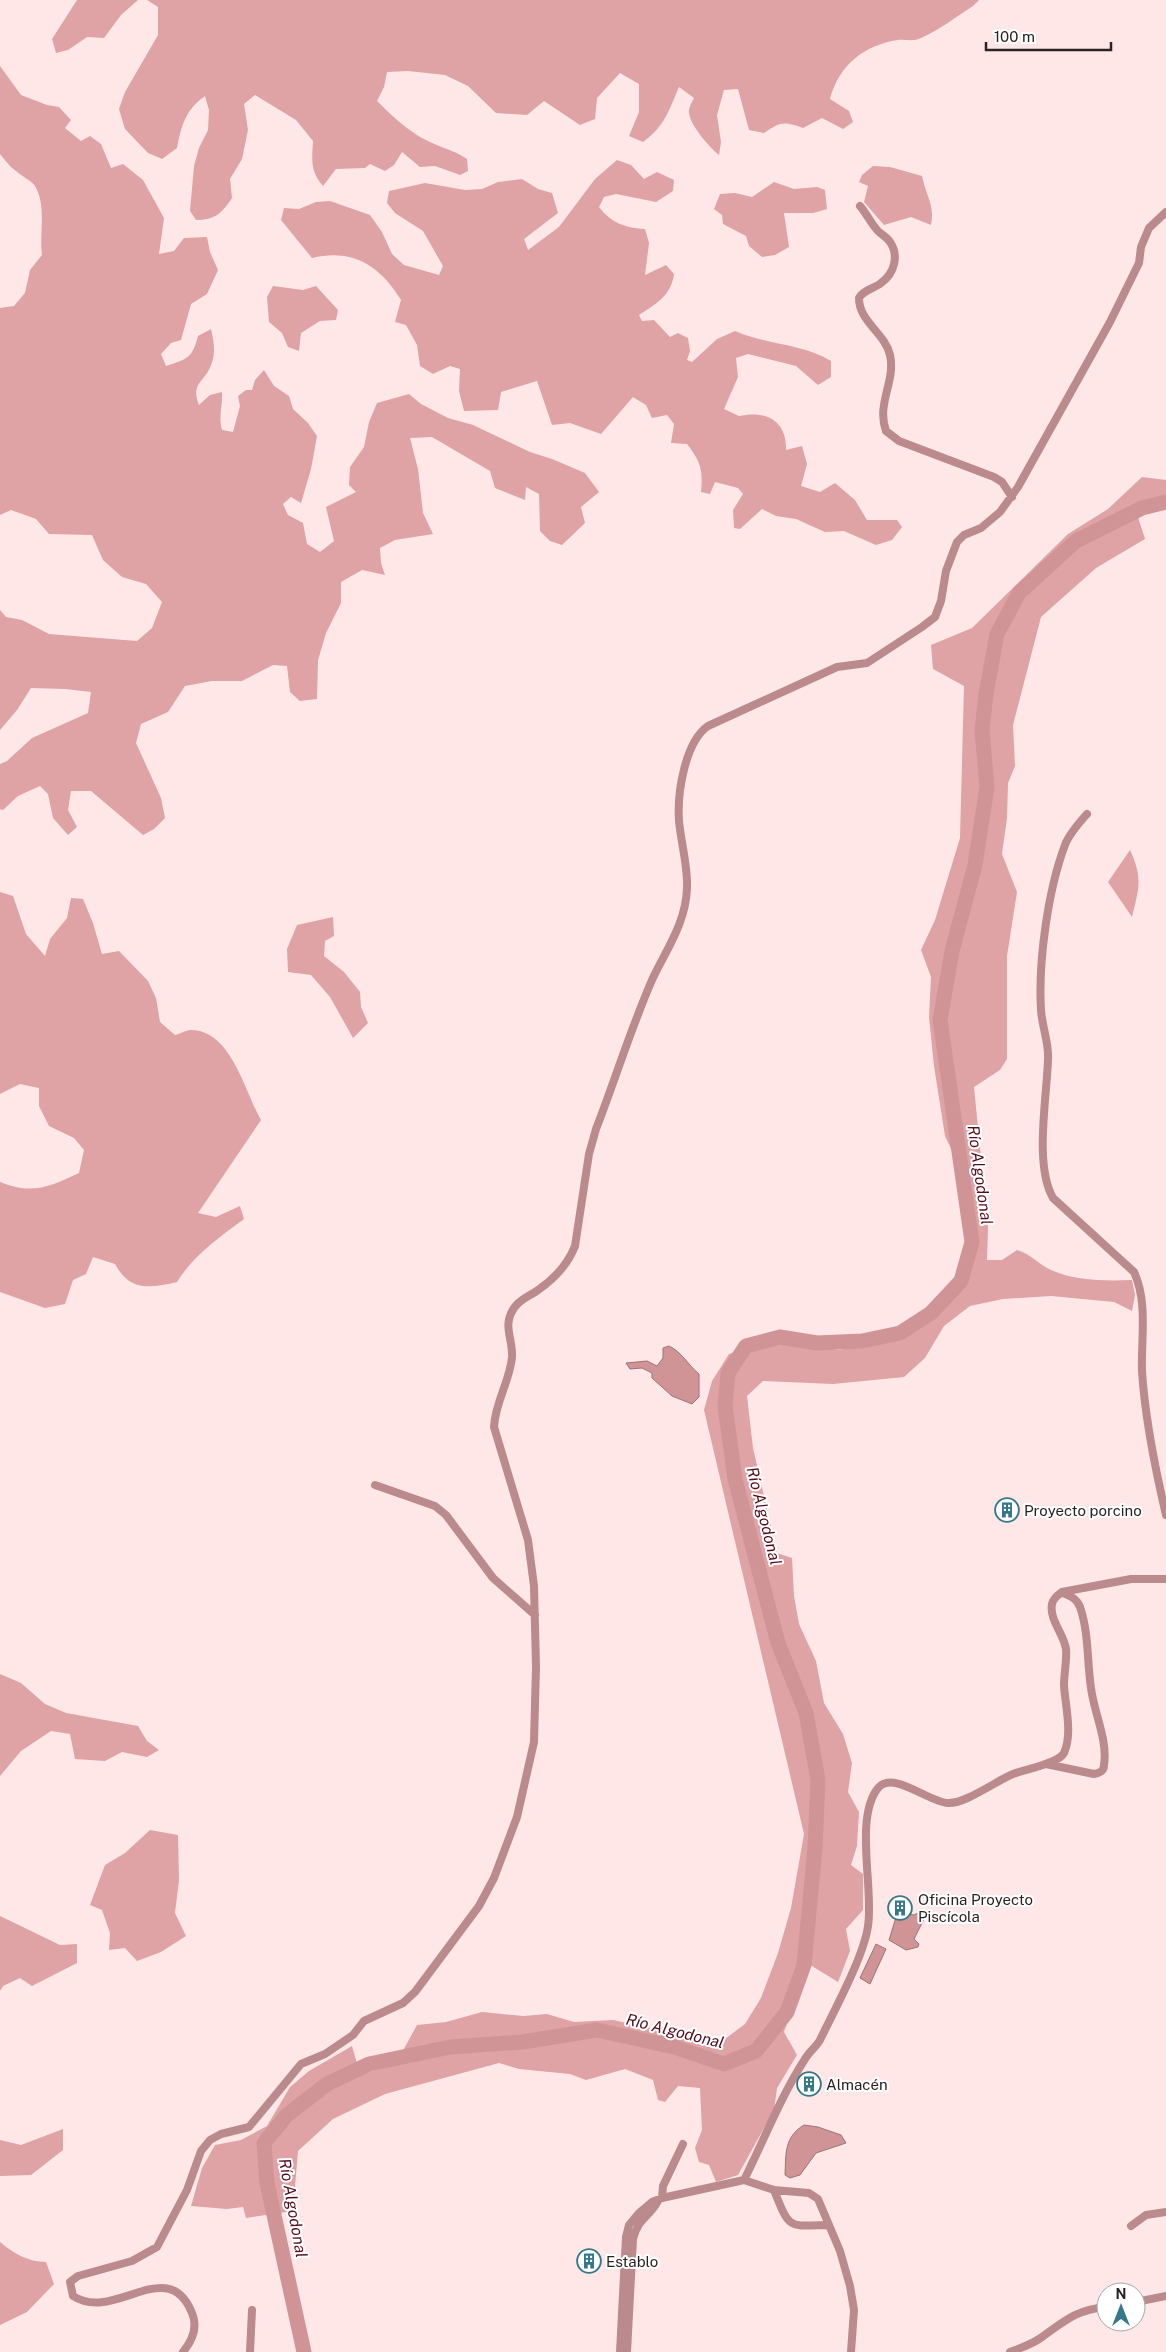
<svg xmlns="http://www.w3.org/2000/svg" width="1166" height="2352" viewBox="0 0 1166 2352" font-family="'Public Sans',sans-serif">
<rect width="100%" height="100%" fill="#ffe7e8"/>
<path fill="#dfa2a5" d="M 77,0 L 138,0 L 121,15 L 104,38 L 87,37 L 68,50 L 56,53 L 52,39 Z
M 147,0 L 979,0 L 973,6 C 956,17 939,30 921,38 C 914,42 905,39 898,40 C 864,45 839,65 830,99 L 849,111 L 853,122 L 843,129 L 822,118 L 803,128 C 784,121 780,122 764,133 L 749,130 L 738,89 L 724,90 L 717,115 L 721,142 L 719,155 C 710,148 690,125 689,113 C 688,109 692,102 694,98 L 679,87 C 669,110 665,126 643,142 L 629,136 L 639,112 L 639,84 L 620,73 L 597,98 L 595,119 L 580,125 L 544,101 L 527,115 L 496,113 L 468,86 L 445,75 L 408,71 L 387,72 L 384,87 L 377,101 C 390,114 404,127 420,137 C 435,146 452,149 467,159 L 468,171 L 460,175 L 435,166 L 420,167 L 402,152 L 394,165 L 385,171 L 370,164 L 365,168 L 336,169 L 323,186 C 310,171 312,160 313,141 L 296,120 L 255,95 L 244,104 L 248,130 L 242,159 L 230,179 L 232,198 C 222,213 215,220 196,220 L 190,211 L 194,166 L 199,148 L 208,130 L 209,110 L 205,96 C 186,109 181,126 177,148 L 162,159 L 148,153 L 125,129 L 119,109 L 125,92 L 158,35 L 158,7 Z
M 0,66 L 21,95 L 47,105 L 59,107 L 71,120 L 65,128 L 81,141 L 90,136 L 101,144 L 111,168 L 123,164 L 143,180 L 164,218 L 159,254 L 174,251 L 184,238 L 207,237 L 210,252 L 218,270 L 207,294 L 191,304 L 181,340 L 171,343 L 161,354 L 166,366 C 187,359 192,359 198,336 L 211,329 C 214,342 216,353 211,365 C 205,382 190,383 199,405 L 210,395 L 222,392 C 223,405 218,417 222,430 L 233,432 L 240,406 L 238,396 L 246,390 L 252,390 L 255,380 L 264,370 L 274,386 L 289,396 L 293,409 L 308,423 L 317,436 L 311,469 L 301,503 L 291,497 L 283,504 L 288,515 L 303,523 L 307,544 L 320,552 L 334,541 L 326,507 L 356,492 L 349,485 L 350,467 L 364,447 L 369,422 L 377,403 L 409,394 L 421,404 L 448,418 L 473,425 L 530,452 L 552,459 L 585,473 L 599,492 L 581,507 L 585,523 L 562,545 L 550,541 L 540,531 L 539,494 L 526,487 L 525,500 L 495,488 L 490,471 L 432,437 L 410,438 L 418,469 L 423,513 L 433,534 L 395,540 L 380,548 L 381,563 L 385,575 L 362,570 L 341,582 L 341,603 L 326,633 L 318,660 L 317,699 L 300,701 L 290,692 L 287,666 L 273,665 L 242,681 L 212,681 L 185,686 L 168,712 L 141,724 L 136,743 L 161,798 L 165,818 L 154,829 L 143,835 L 91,791 L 71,791 L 68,810 L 77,827 L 68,835 L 53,818 L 48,794 L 40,786 L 18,796 L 3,810 L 0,809 L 0,764 L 7,761 L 32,738 L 88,713 L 91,692 L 65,689 L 31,688 L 17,710 L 0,730 L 0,610 L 6,617 L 22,620 L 49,634 L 137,641 L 152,628 L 162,602 L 146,584 L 122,577 L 103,560 L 92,535 L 49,534 L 36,519 L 11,510 L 0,515 L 0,308 L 14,306 L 25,293 L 30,270 L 42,255 C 39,234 47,206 35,186 C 31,180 21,176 16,171 C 10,167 5,160 0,154 Z
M 617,160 L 631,165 L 644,179 L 657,172 L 674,180 L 673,191 L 656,202 L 616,194 L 604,197 L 599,207 C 611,223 626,228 645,229 L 649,243 L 645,275 L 666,265 L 674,274 C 671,296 656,304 639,315 L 642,321 L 654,320 L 670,337 L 678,333 L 688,338 L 690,351 L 687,360 L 692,362 L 717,339 L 735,331 C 767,345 801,343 831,361 L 831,377 L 818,385 L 796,366 L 748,354 L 736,358 L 738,377 L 724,409 L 739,416 C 766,410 787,421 786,450 L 802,446 L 807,464 L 801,486 L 820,492 L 835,483 L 855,500 L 867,520 L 897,520 L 902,527 L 892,540 L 876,545 L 844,531 L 825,532 L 796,519 L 776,516 L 762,509 L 740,529 L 734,528 L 733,510 L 743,494 L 738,488 L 715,482 L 710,494 L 701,492 C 703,470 701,462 687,444 L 671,443 L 674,424 L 667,415 L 652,418 L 646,405 L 633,397 L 601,434 L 570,423 L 552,425 L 537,381 L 501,392 L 498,410 L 464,411 L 459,391 L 460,369 L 450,366 L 433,374 L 420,366 L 417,345 L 406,325 L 395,322 L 401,300 C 380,266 353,248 312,258 L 281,220 L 284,208 L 299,209 L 316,202 L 330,201 L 370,215 L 382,232 L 392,254 L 404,265 L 439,275 L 443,266 L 423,231 L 395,213 L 387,203 L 389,191 L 425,183 L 465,190 L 482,189 L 498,182 L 522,179 L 538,189 L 552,193 L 558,213 L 524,239 L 528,250 L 559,227 L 595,179 Z
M 873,166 L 890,167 L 922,176 C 926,196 935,205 931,225 L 911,217 L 884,225 L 864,202 L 868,186 L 859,182 L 862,175 Z
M 774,182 L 794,189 L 817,187 L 825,190 L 827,209 L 813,213 L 784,213 L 789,247 L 775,255 L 762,257 L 749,246 L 746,236 L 723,224 L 722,215 L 714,209 L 720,194 L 735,193 L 752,197 Z
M 273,286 L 303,290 L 316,286 L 338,310 L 336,320 L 320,321 L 301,333 L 299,351 L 288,347 L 282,333 L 269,322 L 267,297 Z
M 1142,477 L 1166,480 L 1166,507 L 1138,517 L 1145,539 L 1096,568 L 1041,617 L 1013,725 L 1015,766 L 1008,783 L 1007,818 L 1002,854 L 1017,892 L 1007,956 L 1007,1059 L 1000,1070 L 974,1087 L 988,1228 L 987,1260 L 1002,1260 L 1017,1250 C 1031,1254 1038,1264 1051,1270 C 1075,1281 1105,1281 1132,1280 L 1135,1295 L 1132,1311 L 1114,1302 L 1051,1296 L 1003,1299 L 970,1306 L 944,1326 L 925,1358 L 904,1377 L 833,1384 L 763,1381 L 747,1396 L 753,1448 L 777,1553 L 792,1558 L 794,1596 L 799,1624 L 816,1661 L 824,1703 L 843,1734 L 852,1763 L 848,1792 L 859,1812 L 857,1846 L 851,1865 L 863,1874 L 863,1910 L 846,1929 L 850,1951 L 838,1982 L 807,1963 L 784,2032 L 797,2055 L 777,2088 L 774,2110 L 738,2175 L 716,2182 L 709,2165 L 699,2162 L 695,2148 L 702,2130 L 700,2088 L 678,2086 L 665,2102 L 658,2100 L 653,2080 L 625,2069 L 586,2080 L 570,2074 L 519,2069 L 499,2063 L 385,2094 L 333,2119 L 298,2151 L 293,2211 L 246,2218 L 243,2207 L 227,2209 L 191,2206 L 202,2168 L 215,2145 L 241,2140 L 267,2126 L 290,2087 L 309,2071 L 352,2046 L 360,2074 L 395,2065 L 417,2025 L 446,2022 L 482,2012 L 523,2016 L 547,2014 L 574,2022 L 613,2020 L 679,2034 L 701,2045 L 725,2039 L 745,2024 L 761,1998 L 778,1953 L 791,1908 L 804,1834 L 704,1410 L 712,1381 L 729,1354 L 768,1342 L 839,1350 L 890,1340 L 934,1314 L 962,1281 L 974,1241 L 967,1183 L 945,1136 L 934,1066 L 929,1017 L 931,977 L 921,950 L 935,920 L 960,838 L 964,686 L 933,669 L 931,645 L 972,628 L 1068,534 L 1108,509 Z
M 1130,850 C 1143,878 1139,888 1132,917 L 1108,882 Z
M 0,892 L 13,896 L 26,934 L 45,956 L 50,939 L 67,918 L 71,898 L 83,899 L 93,923 L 102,954 L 119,951 L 148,981 L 156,998 L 160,1022 L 175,1035 C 179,1034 185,1031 190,1030 C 231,1029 245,1092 261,1120 L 198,1213 L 216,1217 L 240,1206 L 244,1219 C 218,1238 194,1255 177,1282 C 150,1288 130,1292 115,1264 L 93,1257 L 86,1274 L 73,1280 L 65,1304 L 45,1308 L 0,1292 L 0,1182 C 32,1195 49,1187 79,1173 L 84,1150 L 74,1138 L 49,1126 L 39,1106 L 39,1088 L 20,1084 L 0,1094 Z
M 333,917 L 334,936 L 325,941 L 324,956 L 344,972 L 360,992 L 361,1007 L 368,1023 L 353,1038 L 330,997 L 311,975 L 288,972 L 287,949 L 297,925 Z
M 0,1674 L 21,1683 L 45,1704 L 66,1713 L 138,1726 L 147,1741 L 159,1750 L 147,1757 L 122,1752 L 105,1761 L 75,1759 L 70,1734 L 51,1731 L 21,1751 L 0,1776 Z
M 150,1830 L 178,1835 L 179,1880 L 175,1913 L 186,1936 L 161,1952 L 137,1961 L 125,1948 L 109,1950 L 110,1933 L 102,1910 L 90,1905 L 105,1865 L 125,1853 Z
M 0,1916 L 60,1945 L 77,1944 L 77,1963 L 32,1986 L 20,1978 L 3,1986 L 0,1991 Z
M 63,2129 L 63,2150 L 31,2175 L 0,2176 L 0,2140 L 21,2145 Z
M 0,2242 C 13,2253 28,2262 46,2262 L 54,2284 L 27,2312 L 0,2325 Z"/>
<path fill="#d09497" stroke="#9f7274" d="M 669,1346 C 682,1352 688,1365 699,1374 L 699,1397 L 692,1404 L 672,1396 L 652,1378 L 652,1373 L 642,1368 L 630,1369 L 626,1363 L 647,1361 L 657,1366 L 663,1358 L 663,1348 Z
M 904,1913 L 914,1915 L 918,1913 L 925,1917 L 914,1939 L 919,1944 L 918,1947 L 906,1950 L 889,1940 L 897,1914 Z
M 876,1944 L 886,1949 L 870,1984 L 860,1978 Z
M 804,2125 L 818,2127 L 841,2135 L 846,2143 L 816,2153 L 800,2175 L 790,2178 L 785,2175 C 786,2154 784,2137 804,2125 Z"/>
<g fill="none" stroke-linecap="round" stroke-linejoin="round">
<path stroke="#d09497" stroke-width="15" d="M 304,2352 L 267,2183 L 264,2143 L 287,2115 L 327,2084 L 369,2064 L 450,2047 L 522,2042 L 597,2030 L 674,2047 L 724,2064 L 756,2051 L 787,2012 L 804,1965 L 815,1848 L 818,1780 L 806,1713 L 778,1643 L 735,1479 L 725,1406 L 728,1373 L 746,1346 L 780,1337 L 817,1343 L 862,1341 L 900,1333 L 931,1313 L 961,1281 L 972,1242 L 940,1020 L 952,951 L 975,865 L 987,787 L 982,730 L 986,694 L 997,634 L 1019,593 L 1076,541 L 1142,508 L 1166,502"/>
<path stroke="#bb8a8d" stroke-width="8" d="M 860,206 C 867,214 871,224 878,231 C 882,235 887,237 890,242 C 899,255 895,273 881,283 C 874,289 864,289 859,298 C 859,322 885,333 890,355 C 896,381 876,404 886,431 L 899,441 L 994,477 L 1002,482 L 1012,497
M 1087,814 C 1079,823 1069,834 1065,845 C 1048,890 1038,962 1041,1010 C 1042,1027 1049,1042 1048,1059 C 1047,1097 1034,1165 1053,1198 L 1134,1272 C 1148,1302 1141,1338 1142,1371 C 1145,1419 1155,1468 1166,1515
M 375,1485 L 435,1506 L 446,1515 L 493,1578 L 535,1615
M 1046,1764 L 1094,1774 C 1100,1773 1104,1771 1104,1765 C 1108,1740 1094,1713 1091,1688 C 1087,1662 1089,1633 1080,1607 C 1077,1599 1071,1596 1063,1593
M 744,2180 C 764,2140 781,2096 805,2059 C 809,2052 816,2047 820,2040 C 834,2011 864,1956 868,1926 C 874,1889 854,1818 878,1788 C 893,1770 928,1802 948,1803 C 965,1804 996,1781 1013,1774 C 1025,1769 1058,1764 1064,1753 C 1073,1733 1065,1705 1064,1685 C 1064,1673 1067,1661 1066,1649 C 1064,1634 1049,1620 1052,1604 C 1053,1598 1058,1595 1062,1592 L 1131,1579 L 1166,1579
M 774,2190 C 790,2230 787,2226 829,2225
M 662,2198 L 663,2186 L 683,2144
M 1131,2226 L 1146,2215 L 1166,2212
M 1136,2302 L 1166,2296
M 183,2352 C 192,2341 198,2327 192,2313 C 168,2253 114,2323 73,2296 L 70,2282 L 78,2276 L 132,2261 L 157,2247 L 187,2190 L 201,2151 L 210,2140 L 221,2134 L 249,2127 L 301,2064 L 325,2054 L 353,2035 L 364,2021 L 403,2003 L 415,1992 L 479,1906 L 494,1878 L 517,1817 L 534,1742 L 536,1667 L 534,1586 L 528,1540 L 494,1427 C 495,1402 510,1381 512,1357 C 513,1338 502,1326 514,1308 C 520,1299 530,1296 538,1290 C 554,1279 568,1264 575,1246 L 589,1154 L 596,1129 C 615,1080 631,1028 652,980 C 666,950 686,923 687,888 C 688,866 681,843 679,821 C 677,793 685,742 708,726 L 837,667 L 867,663 L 922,627 L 935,617 L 941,601 L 946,571 L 957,542 L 964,535 L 981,528 L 1000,512 L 1018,487 L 1110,322 L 1139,263 L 1141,247 L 1149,228 L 1166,212
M 250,2352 L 252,2310
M 620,2352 L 626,2237 L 629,2225 L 639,2213 L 652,2202 L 662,2198 L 744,2180 L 774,2190 L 809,2193 L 818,2199 L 840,2251 L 850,2286 L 854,2310 L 851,2352
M 627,2352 L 633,2239 C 638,2218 649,2218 658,2201
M 1010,2352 C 1021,2348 1033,2344 1042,2337 C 1066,2320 1076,2310 1106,2307"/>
</g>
<defs>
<g id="building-ring" transform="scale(1.25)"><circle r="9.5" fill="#fff" stroke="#357889" stroke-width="1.5"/><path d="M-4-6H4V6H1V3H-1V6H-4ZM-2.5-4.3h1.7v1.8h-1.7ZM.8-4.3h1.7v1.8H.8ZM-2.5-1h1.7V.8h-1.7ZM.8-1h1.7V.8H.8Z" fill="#357889"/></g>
</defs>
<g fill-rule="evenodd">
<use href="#building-ring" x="1007" y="1510"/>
<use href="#building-ring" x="900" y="1908"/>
<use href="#building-ring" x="809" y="2084"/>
<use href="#building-ring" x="589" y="2261"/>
</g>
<g text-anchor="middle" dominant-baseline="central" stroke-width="4" stroke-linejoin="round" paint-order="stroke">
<g font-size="15" fill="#2c2222" stroke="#fff" text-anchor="start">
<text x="1024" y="1510">Proyecto porcino</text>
<text x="918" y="1899">Oficina Proyecto<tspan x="918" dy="17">Piscícola</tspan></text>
<text x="826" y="2084">Almacén</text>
<text x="606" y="2261">Establo</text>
</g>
<g font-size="16" font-style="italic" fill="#540c1b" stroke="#fff">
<text transform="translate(980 1175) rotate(82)">Río Algodonal</text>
<text transform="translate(764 1516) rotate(76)">Río Algodonal</text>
<text transform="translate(675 2031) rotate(14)">Río Algodonal</text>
<text transform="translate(293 2208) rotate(80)">Río Algodonal</text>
</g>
</g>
<g transform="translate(1121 2307)"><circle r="24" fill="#ffffff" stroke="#aba7a7"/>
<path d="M0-4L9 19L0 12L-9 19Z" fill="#357889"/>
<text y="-8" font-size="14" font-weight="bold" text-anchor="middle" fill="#2c2222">N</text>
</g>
<path d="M986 42v8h125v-8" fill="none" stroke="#2c2222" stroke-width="2.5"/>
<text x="994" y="42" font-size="15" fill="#2c2222" stroke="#ffffff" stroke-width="4" paint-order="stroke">100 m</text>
</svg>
